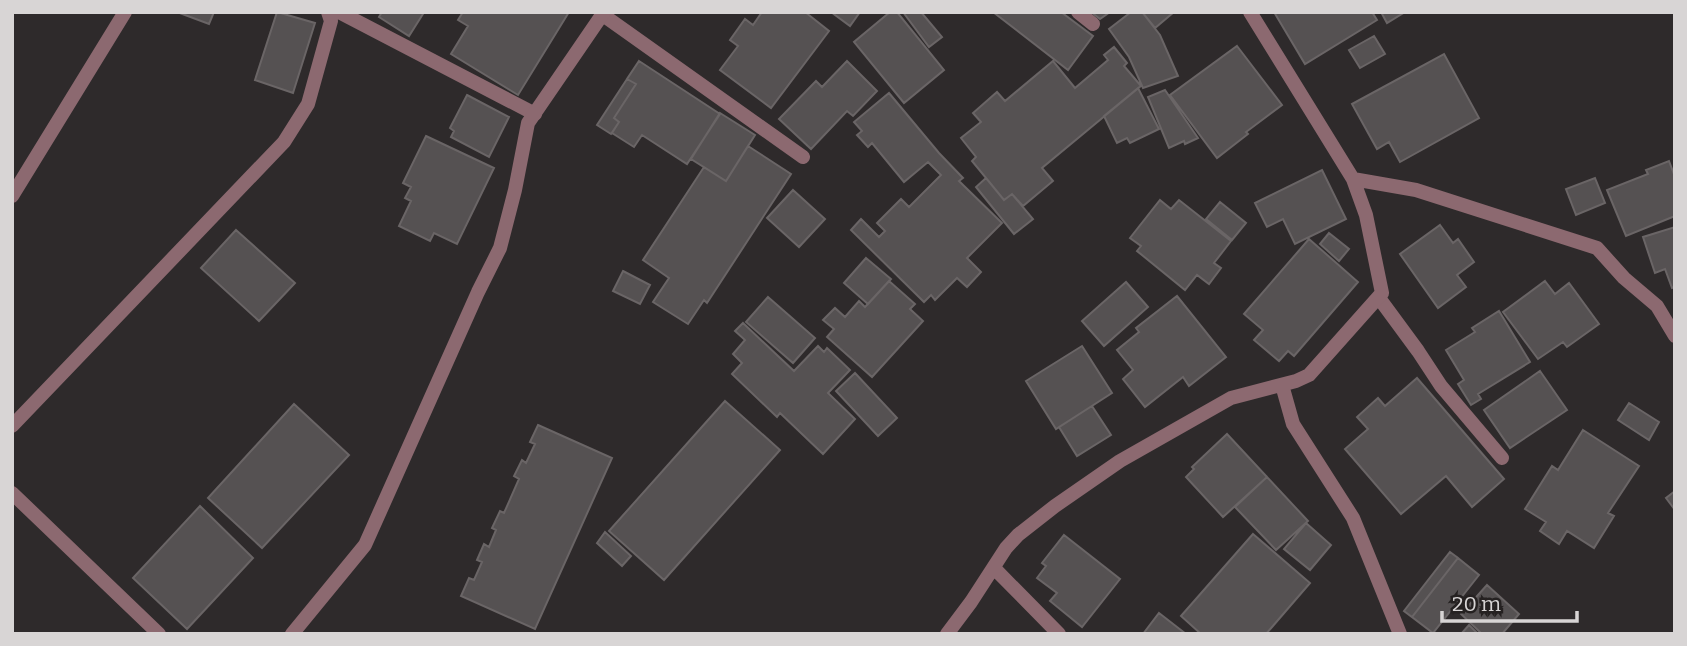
<svg xmlns="http://www.w3.org/2000/svg" width="1687" height="646" viewBox="0 0 1687 646" font-family="Bitter,serif">
<rect width="100%" height="100%" fill="#2e2a2b"/>
<path fill="#555152" stroke="#6a6566" stroke-width="2" d="M 177,12 L 214,12 L 209,24 Z
M 277,12 L 315,23 L 293,93 L 255,80 Z
M 382,12 L 421,12 L 423,14 L 409,36 L 379,17 Z
M 463,12 L 569,12 L 518,95 L 451,54 L 468,26 L 458,20 Z
M 762,12 L 805,12 L 829,31 L 771,108 L 720,70 L 738,46 L 730,40 L 745,19 L 753,25 Z
M 831,12 L 860,12 L 850,26 Z
M 890,12 L 897,12 L 944,70 L 904,103 L 854,42 Z
M 903,12 L 921,12 L 942,37 L 929,47 Z
M 993,12 L 1061,12 L 1093,36 L 1068,70 Z
M 1091,12 L 1110,12 L 1100,19 Z
M 1131,12 L 1142,12 L 1160,35 L 1178,76 L 1143,88 L 1129,57 L 1109,29 Z
M 1142,12 L 1174,12 L 1155,28 Z
M 1274,12 L 1372,12 L 1377,20 L 1305,64 Z
M 1381,12 L 1405,12 L 1387,23 Z
M 1374,36 L 1385,54 L 1360,68 L 1349,50 Z
M 1237,46 L 1282,105 L 1246,132 L 1248,134 L 1217,158 L 1170,95 Z
M 1114,47 L 1127,63 L 1124,66 L 1141,86 L 1042,168 L 1053,181 L 1023,206 L 1012,194 L 1004,200 L 972,161 L 976,157 L 961,138 L 981,122 L 973,113 L 997,92 L 1005,101 L 1053,61 L 1075,88 L 1108,60 L 1104,55 Z
M 1444,54 L 1479,118 L 1400,162 L 1389,142 L 1377,149 L 1352,104 Z
M 639,61 L 720,114 L 687,164 L 642,135 L 634,147 L 612,133 L 619,122 L 614,118 L 636,84 L 627,79 Z
M 847,61 L 877,91 L 853,116 L 847,111 L 811,149 L 779,119 L 816,81 L 822,87 Z
M 627,79 L 636,84 L 614,118 L 619,122 L 611,134 L 597,125 Z
M 1138,88 L 1159,129 L 1130,143 L 1127,138 L 1117,143 L 1104,116 Z
M 1165,90 L 1198,138 L 1185,144 L 1184,141 L 1169,148 L 1148,97 Z
M 889,93 L 939,153 L 963,178 L 959,181 L 1002,223 L 967,258 L 981,272 L 967,287 L 957,278 L 935,300 L 931,295 L 924,302 L 851,230 L 861,219 L 879,237 L 885,231 L 877,223 L 901,199 L 909,207 L 941,175 L 928,162 L 904,182 L 872,143 L 868,147 L 857,135 L 862,131 L 854,122 Z
M 467,95 L 509,117 L 489,157 L 451,137 L 454,131 L 450,128 Z
M 720,113 L 755,135 L 726,181 L 691,159 Z
M 426,136 L 494,168 L 457,244 L 434,233 L 430,241 L 399,226 L 411,201 L 405,198 L 411,187 L 403,183 Z
M 748,146 L 791,174 L 707,303 L 704,300 L 688,324 L 653,302 L 669,278 L 643,260 L 704,167 L 726,181 Z
M 1669,161 L 1675,177 L 1675,216 L 1626,236 L 1607,190 L 1648,174 L 1646,170 Z
M 1322,170 L 1346,219 L 1295,244 L 1283,219 L 1267,227 L 1255,203 Z
M 986,178 L 1004,200 L 1012,194 L 1033,219 L 1014,234 L 976,187 Z
M 1595,178 L 1605,203 L 1576,215 L 1566,189 Z
M 793,190 L 825,219 L 799,247 L 767,218 Z
M 1160,200 L 1171,209 L 1179,200 L 1231,241 L 1214,263 L 1221,268 L 1209,284 L 1197,275 L 1185,290 L 1137,251 L 1141,246 L 1130,238 Z
M 1220,202 L 1246,223 L 1232,240 L 1206,219 Z
M 1440,225 L 1453,243 L 1458,239 L 1474,262 L 1457,275 L 1466,287 L 1438,308 L 1400,254 Z
M 1675,227 L 1675,287 L 1672,288 L 1665,269 L 1655,273 L 1643,237 Z
M 236,230 L 295,283 L 259,321 L 201,268 Z
M 1329,233 L 1349,249 L 1339,261 L 1320,244 Z
M 1309,239 L 1358,282 L 1294,356 L 1288,351 L 1279,361 L 1254,340 L 1263,330 L 1244,314 Z
M 866,258 L 891,279 L 868,304 L 844,283 Z
M 623,271 L 650,285 L 640,304 L 613,291 Z
M 889,281 L 915,304 L 910,309 L 923,321 L 872,377 L 827,337 L 834,329 L 823,320 L 835,308 L 845,317 L 859,301 L 865,307 Z
M 1545,281 L 1555,294 L 1569,283 L 1599,324 L 1567,347 L 1563,342 L 1538,359 L 1503,312 Z
M 1126,282 L 1148,307 L 1104,346 L 1082,321 Z
M 1177,296 L 1226,357 L 1189,386 L 1183,377 L 1145,407 L 1123,379 L 1133,370 L 1117,350 L 1139,332 L 1136,328 Z
M 768,297 L 815,338 L 793,363 L 746,322 Z
M 1499,311 L 1530,362 L 1478,394 L 1481,399 L 1471,405 L 1458,384 L 1464,380 L 1446,350 L 1475,332 L 1472,328 Z
M 743,323 L 794,371 L 818,346 L 824,352 L 827,348 L 850,370 L 828,393 L 855,419 L 823,454 L 780,413 L 777,417 L 732,374 L 742,363 L 733,354 L 745,340 L 735,331 Z
M 1082,346 L 1112,393 L 1056,429 L 1026,381 Z
M 1540,371 L 1567,410 L 1510,448 L 1484,410 Z
M 855,373 L 897,418 L 878,436 L 836,391 Z
M 1417,378 L 1504,479 L 1472,507 L 1446,476 L 1401,514 L 1345,449 L 1368,429 L 1357,417 L 1378,398 L 1385,406 Z
M 725,401 L 780,450 L 664,580 L 609,531 Z
M 1629,403 L 1659,422 L 1649,440 L 1618,420 Z
M 294,404 L 349,455 L 262,548 L 208,498 Z
M 1092,406 L 1111,435 L 1077,456 L 1059,427 Z
M 538,425 L 612,458 L 535,629 L 461,596 L 469,578 L 474,580 L 482,562 L 477,560 L 484,544 L 489,547 L 496,530 L 492,528 L 500,511 L 504,513 L 519,479 L 514,476 L 522,460 L 526,463 L 535,444 L 530,442 Z
M 1583,430 L 1639,466 L 1608,513 L 1614,516 L 1594,548 L 1567,531 L 1559,544 L 1540,531 L 1546,522 L 1525,509 L 1552,466 L 1558,470 Z
M 1227,434 L 1267,477 L 1223,517 L 1186,477 L 1194,469 L 1192,467 Z
M 1267,477 L 1308,521 L 1276,550 L 1235,507 Z
M 1675,491 L 1675,510 L 1666,498 Z
M 200,506 L 253,558 L 187,629 L 133,578 Z
M 1306,523 L 1331,545 L 1310,570 L 1284,549 Z
M 605,532 L 631,556 L 622,566 L 597,543 Z
M 1253,534 L 1310,583 L 1266,634 L 1201,634 L 1181,616 Z
M 1064,535 L 1120,579 L 1082,627 L 1050,601 L 1057,593 L 1037,578 L 1046,566 L 1042,563 Z
M 1450,552 L 1458,558 L 1412,617 L 1404,611 Z
M 1458,558 L 1479,575 L 1433,633 L 1412,617 Z
M 1487,585 L 1519,614 L 1502,634 L 1482,634 L 1461,614 Z
M 1159,613 L 1186,634 L 1143,634 Z
M 1469,625 L 1478,634 L 1461,634 Z"/>
<g fill="none" stroke-linecap="round" stroke-linejoin="round">
<path stroke="#8c6970" stroke-width="14" d="M 339,12 L 535,114
M 1078,12 L 1093,24
M 603,15 L 803,157
M 1379,298 L 1418,351 L 1441,386 L 1502,458
M 12,426 L 284,142 L 308,104 L 331,21 L 328,12"/>
<path stroke="#8c6970" stroke-width="14" d="M 1250,12 L 1353,179 L 1416,190 L 1597,248 L 1624,278 L 1657,306 L 1675,336
M 12,196 L 125,12
M 1282,385 L 1293,424 L 1353,518 L 1400,634
M 12,493 L 159,634
M 995,569 L 1059,634
M 292,634 L 365,545 L 478,292 L 500,248 L 515,190 L 528,123 L 604,12
M 947,634 L 971,602 L 1006,548 L 1018,535 L 1055,506 L 1120,461 L 1231,398 L 1296,381 L 1309,375 L 1382,293 L 1366,215 L 1353,179"/>
</g>
<rect width="1687" height="646" fill="none" stroke="#d8d5d5" stroke-width="28"/>
<path d="M1442 611v10h135v-10" fill="none" stroke="#d8d5d5" stroke-width="3.5"/>
<text x="1452" y="611" font-size="21" fill="#d8d5d5" stroke="#252121" stroke-width="5" paint-order="stroke">20 m</text>
</svg>
